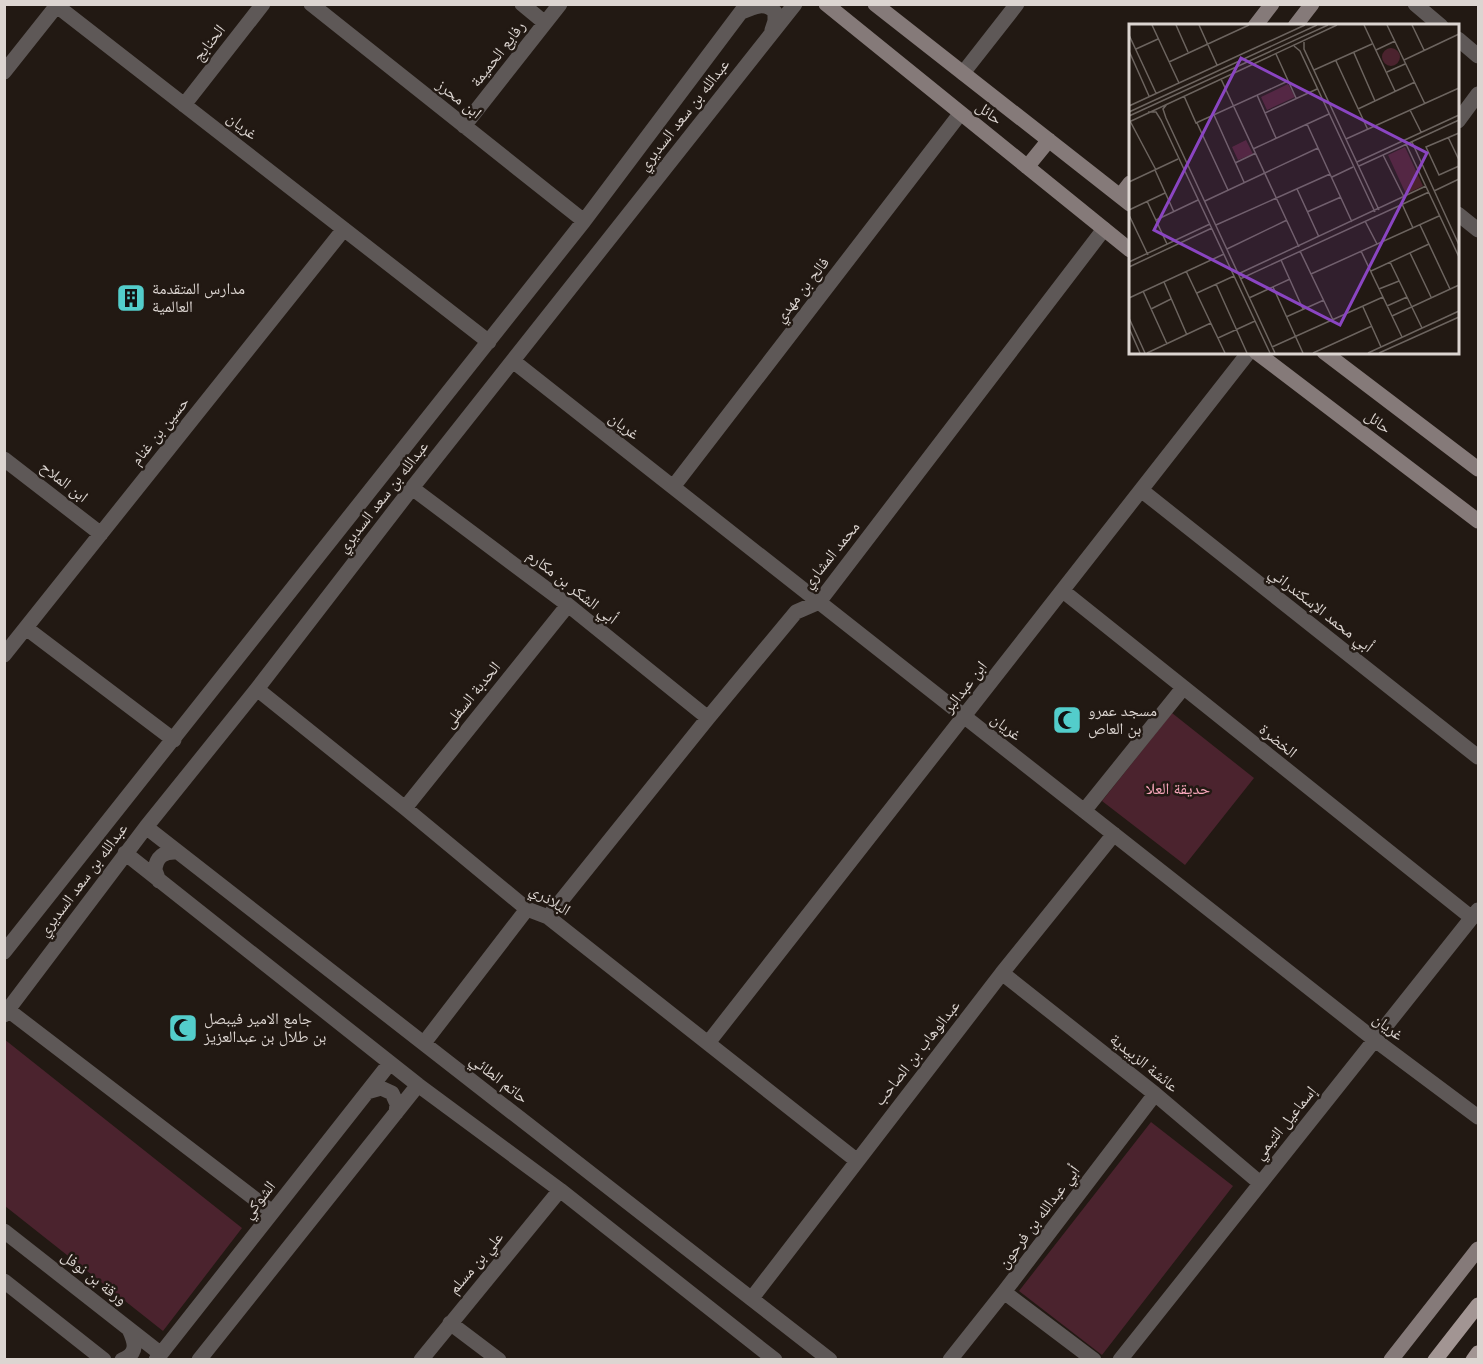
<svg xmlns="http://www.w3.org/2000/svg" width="1483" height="1364" viewBox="0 0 1483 1364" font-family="'Varela Round','Noto Naskh Arabic',sans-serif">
<rect width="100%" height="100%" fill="#221913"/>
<path fill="#4b232e" d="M 1172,713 L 1254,778 L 1185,865 L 1102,801 Z
M 4,1039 L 242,1228 L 163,1331 L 5,1206 Z
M 1151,1122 L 1233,1186 L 1102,1355 L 1019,1291 Z"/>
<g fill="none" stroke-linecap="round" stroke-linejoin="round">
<path stroke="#5e5857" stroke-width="15" d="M 311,4 L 584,221
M 522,4 L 545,23
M 1415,4 L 1441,26
M 57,6 L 489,342
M 742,12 C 753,7 765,1 775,12 L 775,21 L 772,30
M 1458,39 L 1478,56
M 4,72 L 58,4
M 963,73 L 1017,4
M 184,105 L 263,4
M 1458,121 L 1478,94
M 464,126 L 560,4
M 1458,214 L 1478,230
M 513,361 L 1375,1040 L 1478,1117
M 4,459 L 101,534
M 673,487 L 960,114
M 412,488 L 568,605 L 708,718
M 1141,490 L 1478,757
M 1063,591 L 1472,918
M 26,628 L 174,740
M 4,655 L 344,229
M 257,689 L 405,808 L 527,909 L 548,917 L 856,1160
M 405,808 L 568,605
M 1084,811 L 1183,688
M 146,827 L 830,1360
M 125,853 L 418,1085 L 560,1190 L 775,1360
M 159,881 L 155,870 C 156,857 164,851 177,852
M 548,917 L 708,718 L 796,612 L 819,602 L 1104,229
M 4,952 L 584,221 L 747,4
M 1002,973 L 1155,1094 L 1260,1183
M 8,1010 L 272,1212
M 4,1015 L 146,827 L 257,689 L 412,488 L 795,4
M 424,1043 L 527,909
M 708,1043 L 1249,352
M 367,1092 L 381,1088 L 392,1093 L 397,1104 L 396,1113
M 4,1231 L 161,1354
M 4,1281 L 104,1360
M 1004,1292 L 1094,1360
M 752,1298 L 1002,973 L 1114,834
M 450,1323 L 499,1360
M 122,1360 C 139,1353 135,1342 129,1329
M 156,1360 L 390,1063
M 199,1360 L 418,1085
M 421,1360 L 560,1190
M 950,1360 L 1004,1292 L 1155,1094
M 1120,1360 L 1478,910"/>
<path stroke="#857a79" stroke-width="15" d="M 826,4 L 1130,250
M 875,4 L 1130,204
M 1255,26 L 1272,4
M 1295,26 L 1312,4
M 1027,167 L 1049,140
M 1120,196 L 1130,183
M 1256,352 L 1478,521
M 1324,352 L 1478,469
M 1391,1360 L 1478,1249"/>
<path stroke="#a29593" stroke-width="15" d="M 1435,1360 L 1478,1305
M 1473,1360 L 1478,1353"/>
</g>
<defs>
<g id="building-square" transform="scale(1.5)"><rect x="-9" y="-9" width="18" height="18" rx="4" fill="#53cdcb" stroke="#221913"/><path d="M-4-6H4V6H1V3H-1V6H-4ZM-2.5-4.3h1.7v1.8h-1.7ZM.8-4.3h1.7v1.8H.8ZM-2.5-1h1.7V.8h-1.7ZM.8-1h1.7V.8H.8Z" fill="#111"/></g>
<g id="mosque-square" transform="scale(1.5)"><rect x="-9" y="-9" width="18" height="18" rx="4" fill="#53cdcb" stroke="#221913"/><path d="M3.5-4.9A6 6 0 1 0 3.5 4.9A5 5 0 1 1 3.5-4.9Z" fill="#111"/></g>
</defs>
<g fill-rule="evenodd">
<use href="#building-square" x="131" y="298"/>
<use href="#mosque-square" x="1067" y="720"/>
<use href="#mosque-square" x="183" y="1028"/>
</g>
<g text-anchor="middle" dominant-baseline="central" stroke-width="5" stroke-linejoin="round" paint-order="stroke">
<g font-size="16" fill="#dcd5d1" stroke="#221913">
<text transform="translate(209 43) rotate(-52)">الحنابج</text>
<text transform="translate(498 54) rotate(-52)">رفايع الحميمة</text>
<text transform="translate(459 99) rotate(39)">ابن محرز</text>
<text transform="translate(989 113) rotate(37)">حائل</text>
<text transform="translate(684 115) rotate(-52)">عبدالله بن سعد السديري</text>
<text transform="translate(242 126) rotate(38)">غريان</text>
<text transform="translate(802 290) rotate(-52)">فالح بن مهدي</text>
<text transform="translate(1378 422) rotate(37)">حائل</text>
<text transform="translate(624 426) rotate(38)">غريان</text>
<text transform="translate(160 431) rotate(-51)">حسين بن غنام</text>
<text transform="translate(64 482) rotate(38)">ابن الملاح</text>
<text transform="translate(383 497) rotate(-52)">عبدالله بن سعد السديري</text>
<text transform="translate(831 555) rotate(-51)">محمد المشاري</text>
<text transform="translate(572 587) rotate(38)">أبي الشكر بن مكارم</text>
<text transform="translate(1321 610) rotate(38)">أبي محمد الإسكندراني</text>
<text transform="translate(965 687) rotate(-52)">ابن عبدالبر</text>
<text transform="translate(472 695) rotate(-51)">الحدبة السفلى</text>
<text transform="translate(1006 727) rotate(38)">غريان</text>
<text transform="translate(1278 741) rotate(39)">الخضرة</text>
<text transform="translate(83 880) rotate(-53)">عبدالله بن سعد السديري</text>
<text transform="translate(550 900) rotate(32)">البلاذري</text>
<text transform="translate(1388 1027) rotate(37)">غريان</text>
<text transform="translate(917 1053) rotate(-52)">عبدالوهاب بن الصاحب</text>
<text transform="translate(1144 1063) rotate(39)">عائشة الزبيدية</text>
<text transform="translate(499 1079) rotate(38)">حاتم الطائي</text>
<text transform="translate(1285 1123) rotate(-51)">إسماعيل التيمي</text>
<text transform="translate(259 1200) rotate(-52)">الشوكي</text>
<text transform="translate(1039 1217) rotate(-53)">أبي عبدالله بن فرحون</text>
<text transform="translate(476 1263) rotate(-50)">علي بن مسلم</text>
<text transform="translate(94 1278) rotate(38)">ورقة بن نوفل</text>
</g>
<g font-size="16" fill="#dcd5d1" stroke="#221913" text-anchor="start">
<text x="152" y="289">مدارس المتقدمة<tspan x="152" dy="18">العالمية</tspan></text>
<text x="1088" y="711">مسجد عمرو<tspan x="1088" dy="18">بن العاص</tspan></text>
<text x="204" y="1019">جامع الامير فيبصل<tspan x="204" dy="18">بن طلال بن عبدالعزيز</tspan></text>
</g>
<g font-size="16" fill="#fba9be" stroke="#221913">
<text x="1178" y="789">حديقة العلا</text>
</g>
</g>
<g transform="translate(1129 24)">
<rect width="330" height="330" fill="#221913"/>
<path d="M253 33a9 9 0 1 1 18 0a9 9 0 1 1-18 0ZM 159,60 L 166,73 L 138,86 L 132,73 ZM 117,116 L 124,130 L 109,136 L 103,123 ZM 276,123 L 294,162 L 277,170 L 259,131 Z" fill="#4b232e"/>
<path fill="none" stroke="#6c645f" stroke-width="1.5" d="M 23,1 L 50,59M 47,1 L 59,28M 70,1 L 88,41M 235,1 L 266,67M 258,1 L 296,80M 283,1 L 295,26M 0,11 L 27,69M 175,18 L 175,25 L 250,186M 165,22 L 171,27 L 246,188M 7,25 L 29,15M 247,26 L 266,17M 0,27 L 20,72M 225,29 L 246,77M 147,30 L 167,74M 275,36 L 330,10M 207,37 L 239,106M 40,38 L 120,1M 185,46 L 243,20M 258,48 L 276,40M 92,55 L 170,223M 128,71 L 147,114M 55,72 L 67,99 L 159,57M 38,80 L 34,85 L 37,94 L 146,329M 0,82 L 176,1M 229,85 L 286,58M 281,86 L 292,108M 0,88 L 188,1M 19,88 L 27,88 L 32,96 L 141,329M 136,89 L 188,65M 85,91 L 115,158M 0,92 L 199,1M 1,97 L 27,146M 0,98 L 208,1M 68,99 L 99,166M 178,100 L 223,198M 330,109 L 297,123 L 310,151 L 330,142M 319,113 L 330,136M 217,115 L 330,64M 283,118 L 330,221M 277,120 L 330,233M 124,125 L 200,90M 254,131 L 275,173M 228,138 L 330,91M 106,139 L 127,129M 230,142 L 330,96M 26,146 L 45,188M 203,153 L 224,143M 0,158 L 49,135M 168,165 L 190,213M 305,167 L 330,155M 18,177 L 38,220M 76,177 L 189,124M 273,180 L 284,204M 0,186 L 36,169M 178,188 L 212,173M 0,191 L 19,231M 27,196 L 69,176M 236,197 L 248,220M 87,201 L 201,150M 291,201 L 321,265M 98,225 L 158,196M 171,227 L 204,296M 232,227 L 273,313M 281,229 L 302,273M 152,236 L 174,285M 0,238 L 81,200M 261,238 L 293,304M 0,243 L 83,204M 57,247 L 96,329M 242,247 L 300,220M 109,250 L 297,162M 182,250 L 310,192M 111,255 L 300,168M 35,258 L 58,311M 87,260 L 118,329M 144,263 L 174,329M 250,265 L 270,257M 14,267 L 38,320M 68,269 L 105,252M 0,274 L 95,230M 120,274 L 161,255M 258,282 L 278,273M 234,283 L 252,323M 22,285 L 42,275M 263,292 L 330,261M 157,293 L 195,276M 0,294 L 16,329M 0,304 L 11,329M 89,314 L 126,297M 143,323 L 254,273M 18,329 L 82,299M 184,329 L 243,302M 239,329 L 330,287M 250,329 L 330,293"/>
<path fill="#8a45c2" fill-opacity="0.15" stroke="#8a45c2" stroke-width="3" d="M 112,34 L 298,129 L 211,301 L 25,206 Z"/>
<rect width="330" height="330" fill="none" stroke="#dcd5d1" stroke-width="3"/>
</g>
<rect width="1483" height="1364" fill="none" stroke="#dcd5d1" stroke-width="12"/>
</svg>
